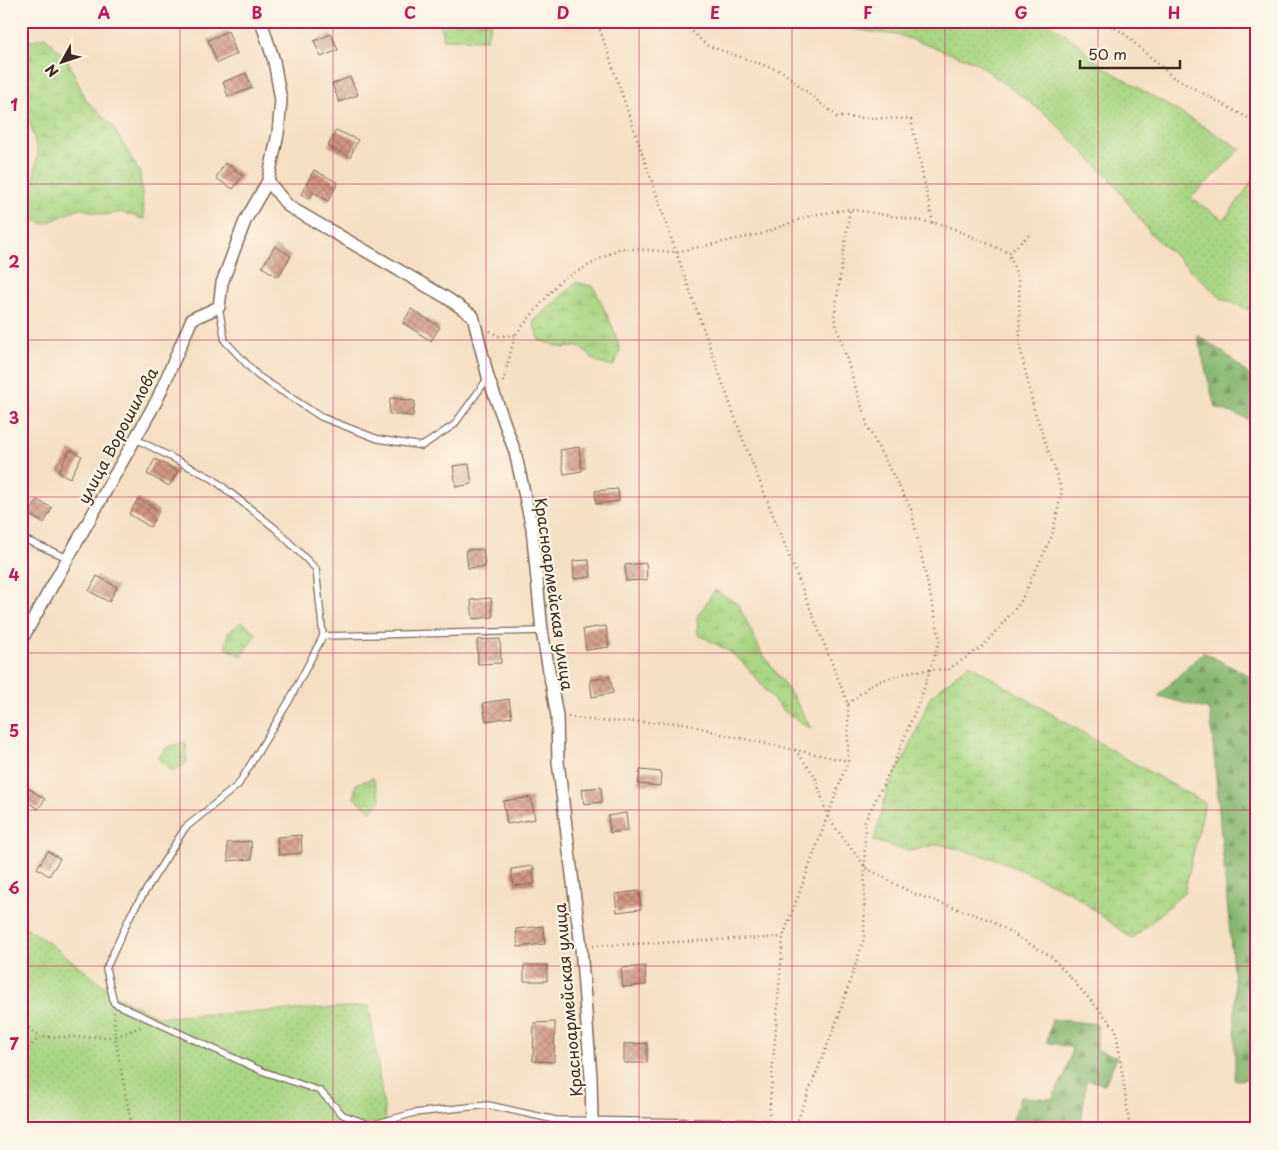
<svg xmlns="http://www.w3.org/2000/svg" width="1278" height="1150" viewBox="0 0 1278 1150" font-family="'Playpen Sans',sans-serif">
<defs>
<pattern id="grass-dots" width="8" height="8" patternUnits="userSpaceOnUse" patternTransform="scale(1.25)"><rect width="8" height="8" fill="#a8d683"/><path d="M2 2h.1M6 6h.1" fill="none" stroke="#92b871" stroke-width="1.8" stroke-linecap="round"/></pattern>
<pattern id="forest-firs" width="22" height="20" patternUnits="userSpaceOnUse" patternTransform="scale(1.25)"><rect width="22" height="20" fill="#86b771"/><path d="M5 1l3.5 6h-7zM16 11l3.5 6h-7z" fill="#6f955c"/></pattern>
<pattern id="wetland-marsh" width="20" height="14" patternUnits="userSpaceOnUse" patternTransform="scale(1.25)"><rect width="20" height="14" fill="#a8d683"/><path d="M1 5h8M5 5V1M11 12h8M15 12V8" fill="none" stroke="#92b871"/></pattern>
<pattern id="building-cross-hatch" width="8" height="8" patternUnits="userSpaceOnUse" patternTransform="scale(1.25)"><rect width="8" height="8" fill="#d09782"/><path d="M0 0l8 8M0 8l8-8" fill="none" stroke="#aa7b6a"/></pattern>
</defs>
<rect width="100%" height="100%" fill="#fcf5e5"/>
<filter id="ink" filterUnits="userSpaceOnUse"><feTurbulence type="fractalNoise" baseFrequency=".02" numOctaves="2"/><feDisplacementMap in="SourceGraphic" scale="10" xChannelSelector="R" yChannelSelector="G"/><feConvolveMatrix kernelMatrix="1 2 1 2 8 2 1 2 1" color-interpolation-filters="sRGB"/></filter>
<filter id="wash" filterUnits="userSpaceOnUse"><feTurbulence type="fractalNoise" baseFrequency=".0096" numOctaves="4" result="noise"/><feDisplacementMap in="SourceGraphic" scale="20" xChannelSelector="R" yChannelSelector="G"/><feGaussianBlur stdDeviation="1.12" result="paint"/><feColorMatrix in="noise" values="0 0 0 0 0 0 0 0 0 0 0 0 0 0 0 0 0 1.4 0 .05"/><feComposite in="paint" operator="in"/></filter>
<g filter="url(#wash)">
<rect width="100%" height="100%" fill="#f5dfc3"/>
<path fill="url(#grass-dots)" stroke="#728050" d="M 807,21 L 1045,21 L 1076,42 L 1102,66 L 1241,149 L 1191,198 L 1224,220 L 1257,175 L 1257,313 L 1221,298 L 1151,234 L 1111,180 L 1047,115 L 975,62 L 902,36 L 807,23 Z
M 21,924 L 57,949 L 118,997 L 158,1017 L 369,1006 L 387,1129 L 21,1129 Z"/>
<path fill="url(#forest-firs)" stroke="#607048" d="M 1197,335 L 1228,356 L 1257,382 L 1257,422 L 1215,407 Z
M 1203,652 L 1257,680 L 1257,1079 L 1235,1080 L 1235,991 L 1210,710 L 1158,696 Z
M 1052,1019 L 1097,1024 L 1097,1050 L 1117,1057 L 1105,1084 L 1086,1080 L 1081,1129 L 1010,1129 L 1020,1097 L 1052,1099 L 1065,1075 L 1072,1048 L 1047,1042 Z"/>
<path fill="url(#wetland-marsh)" stroke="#728050" d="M 438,21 L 492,21 L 486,40 L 444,39 Z
M 45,37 L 67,59 L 86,100 L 112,125 L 140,173 L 144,219 L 121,212 L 104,215 L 79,208 L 45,224 L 21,215 L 21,208 L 32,192 L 38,152 L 26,109 L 21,105 L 21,43 Z
M 577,282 L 594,287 L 614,330 L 620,350 L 614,366 L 598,363 L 579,346 L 564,348 L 539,340 L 533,322 Z
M 715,590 L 738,604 L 761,652 L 792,695 L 811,728 C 775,711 769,691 744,664 C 732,651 714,643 698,635 L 697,617 Z
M 242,621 L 256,633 L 242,656 L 226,648 L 228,633 Z
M 969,664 L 1123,757 L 1205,803 L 1184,893 L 1132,939 L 1069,891 L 995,859 L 939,844 L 910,851 L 874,841 L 888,787 L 909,749 L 930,697 Z
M 186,742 L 187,763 L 171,772 L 158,758 L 167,747 Z
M 373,778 L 381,801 L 371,811 L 354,797 L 356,784 Z"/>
<g id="blocks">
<path fill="url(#building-cross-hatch)" d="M 228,31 L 237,54 L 217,63 L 208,40 Z
M 331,34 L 338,50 L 321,57 L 314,41 Z
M 246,73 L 252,88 L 228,97 L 223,82 Z
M 350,77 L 358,95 L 339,102 L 332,84 Z
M 336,130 L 358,140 L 350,157 L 328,146 Z
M 225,163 L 243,175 L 233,189 L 216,178 Z
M 314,170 L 338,183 L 328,201 L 313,192 L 310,199 L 301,194 Z
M 275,246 L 291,256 L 278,277 L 262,267 Z
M 411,309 L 440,327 L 431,341 L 403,323 Z
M 390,398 L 415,401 L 413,416 L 389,414 Z
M 579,447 L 582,471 L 564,474 L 560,450 Z
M 70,450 L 82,456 L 70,478 L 58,472 Z
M 155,459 L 178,471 L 169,486 L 147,474 Z
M 469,464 L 472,484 L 456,487 L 453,466 Z
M 618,489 L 619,501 L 596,504 L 595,491 Z
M 138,499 L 159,511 L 150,527 L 129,514 Z
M 37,500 L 52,508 L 44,523 L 29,515 Z
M 483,549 L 485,567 L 468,568 L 466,550 Z
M 589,560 L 591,577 L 574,579 L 573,561 Z
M 646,563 L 647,580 L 626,581 L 625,565 Z
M 97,576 L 117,587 L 109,602 L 89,591 Z
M 491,598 L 493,617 L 473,619 L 471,600 Z
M 606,626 L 609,647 L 586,650 L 583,629 Z
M 500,639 L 501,663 L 478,664 L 477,640 Z
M 610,677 L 613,693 L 592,697 L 590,680 Z
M 509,699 L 512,717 L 486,721 L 483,703 Z
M 640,770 L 661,772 L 660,786 L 638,784 Z
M 601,787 L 602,802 L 584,804 L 582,789 Z
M 28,788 L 45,799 L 38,809 L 22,798 Z
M 531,797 L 535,819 L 507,824 L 503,801 Z
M 626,813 L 628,830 L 610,833 L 608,816 Z
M 301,835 L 302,853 L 279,855 L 277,837 Z
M 251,841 L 252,859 L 228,861 L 227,843 Z
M 48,851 L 60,859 L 49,876 L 37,868 Z
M 533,866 L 535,884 L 514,886 L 511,869 Z
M 639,891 L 641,909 L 617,912 L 615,894 Z
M 543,926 L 545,944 L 518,947 L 516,929 Z
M 524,965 L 547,965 L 547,981 L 524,981 Z
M 645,966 L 646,985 L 623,987 L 621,968 Z
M 555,1022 L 554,1062 L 533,1061 L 534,1023 Z
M 647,1043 L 647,1063 L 624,1063 L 624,1044 Z"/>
</g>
</g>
<g filter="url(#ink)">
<use href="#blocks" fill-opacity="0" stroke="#7c6958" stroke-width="1"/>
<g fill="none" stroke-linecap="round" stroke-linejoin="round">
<g stroke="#7c6958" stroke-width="8">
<path id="service" d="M 219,307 L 225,341 L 258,376 L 321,417 L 378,439 L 422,446 L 454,425 L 488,378
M 136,439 L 213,479 L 276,529 L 316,569 L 323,636 L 289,701 L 238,785 L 185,828 L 131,914 L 106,969 L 114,1003 L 262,1071 L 320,1091 L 343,1115 L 371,1125 L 414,1113 L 488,1105 L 556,1120 L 768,1123
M 21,538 L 68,558
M 323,636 L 542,631"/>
</g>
<g stroke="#7c6958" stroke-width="14">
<path id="minor" d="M 268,181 L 288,206 L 447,298 L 473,316 L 488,377 L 515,452 L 532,528 L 542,631 L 557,716 L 558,762 L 581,947 L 591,1077 L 592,1121 L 588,1129
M 21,641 L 157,400 L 192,319 L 219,307 L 222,283 L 245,221 L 268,181 L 278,134 L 281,100 L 274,61 L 261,21"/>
</g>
<path stroke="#7c6958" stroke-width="2.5" stroke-dasharray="1 4" stroke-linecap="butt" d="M 595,21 L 599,27 L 676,252 L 742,437 L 848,704 L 848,761 L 783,937 L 769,1114
M 682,21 L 706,45 L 783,72 L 837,117 L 911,119 L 933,223
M 1102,21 L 1122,32 L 1173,77 L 1257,123
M 490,331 L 498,336 L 515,335
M 503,382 L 515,335 L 560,281 L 620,248 L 676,252 L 761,234 L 812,215 L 850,209 L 945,225 L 1009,253 L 1029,235
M 848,704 L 873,683 L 912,671 L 949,669 L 983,646 L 1020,603 L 1052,536 L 1062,491 L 1034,409 L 1020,347 L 1019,282 L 1009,253
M 568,717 L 599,721 L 684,723 L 725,735 L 848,761
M 795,750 L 815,776 L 828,818 L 866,868 L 912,893 L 990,920 L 1052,957 L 1116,1029 L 1130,1129
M 593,946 L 783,937
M 21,1015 L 27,1026 L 40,1037
M 21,1055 L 40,1037 L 115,1037 L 114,1012
M 132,1129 L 115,1037 L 143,1026
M 794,1129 L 838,1018 L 864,939 L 865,821 L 894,763 L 922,694 L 940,639 L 911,509 L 869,430 L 834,318 L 850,209"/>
<use href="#service" stroke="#fff" stroke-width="5.5"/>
<use href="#minor" stroke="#fff" stroke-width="11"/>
</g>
</g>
<path fill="none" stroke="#c2185b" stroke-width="1" stroke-opacity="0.55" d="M 180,21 L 180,1129M 333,21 L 333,1129M 486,21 L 486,1129M 639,21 L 639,1129M 792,21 L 792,1129M 945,21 L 945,1129M 1098,21 L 1098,1129M 21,184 L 1257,184M 21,340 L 1257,340M 21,497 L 1257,497M 21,653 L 1257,653M 21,810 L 1257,810M 21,966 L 1257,966"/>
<g text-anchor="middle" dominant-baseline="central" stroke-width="4.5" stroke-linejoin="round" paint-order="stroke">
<g font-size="16" fill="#3b2a1e" stroke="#fcf5e5">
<text transform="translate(117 435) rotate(-62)">улица Ворошилова</text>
<text transform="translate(555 594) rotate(82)">Красноармейская улица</text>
<text transform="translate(567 1000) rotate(-95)">Красноармейская улица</text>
</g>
</g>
<rect width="1278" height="1150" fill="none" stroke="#fcf5e5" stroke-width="55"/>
<g transform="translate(62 62) rotate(230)" stroke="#fcf5e5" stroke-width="4" paint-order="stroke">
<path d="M0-4L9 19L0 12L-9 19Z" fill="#3b2a1e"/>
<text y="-8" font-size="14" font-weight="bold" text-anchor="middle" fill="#3b2a1e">N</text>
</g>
<path d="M1080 60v8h100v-8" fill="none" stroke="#3b2a1e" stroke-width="2.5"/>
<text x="1088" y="60" font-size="15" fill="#3b2a1e" stroke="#fcf5e5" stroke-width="4" paint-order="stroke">50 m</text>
<rect x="28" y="28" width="1222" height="1094" fill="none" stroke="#c2185b" stroke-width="2"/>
<g font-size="16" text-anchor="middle" font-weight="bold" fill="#c2185b">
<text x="104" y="19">A</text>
<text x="257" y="19">B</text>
<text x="410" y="19">C</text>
<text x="563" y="19">D</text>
<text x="715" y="19">E</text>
<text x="868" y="19">F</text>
<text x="1021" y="19">G</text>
<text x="1174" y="19">H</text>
<text x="14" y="111">1</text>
<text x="14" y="268">2</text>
<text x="14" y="424">3</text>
<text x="14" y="581">4</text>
<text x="14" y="737">5</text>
<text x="14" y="894">6</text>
<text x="14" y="1050">7</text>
</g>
</svg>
